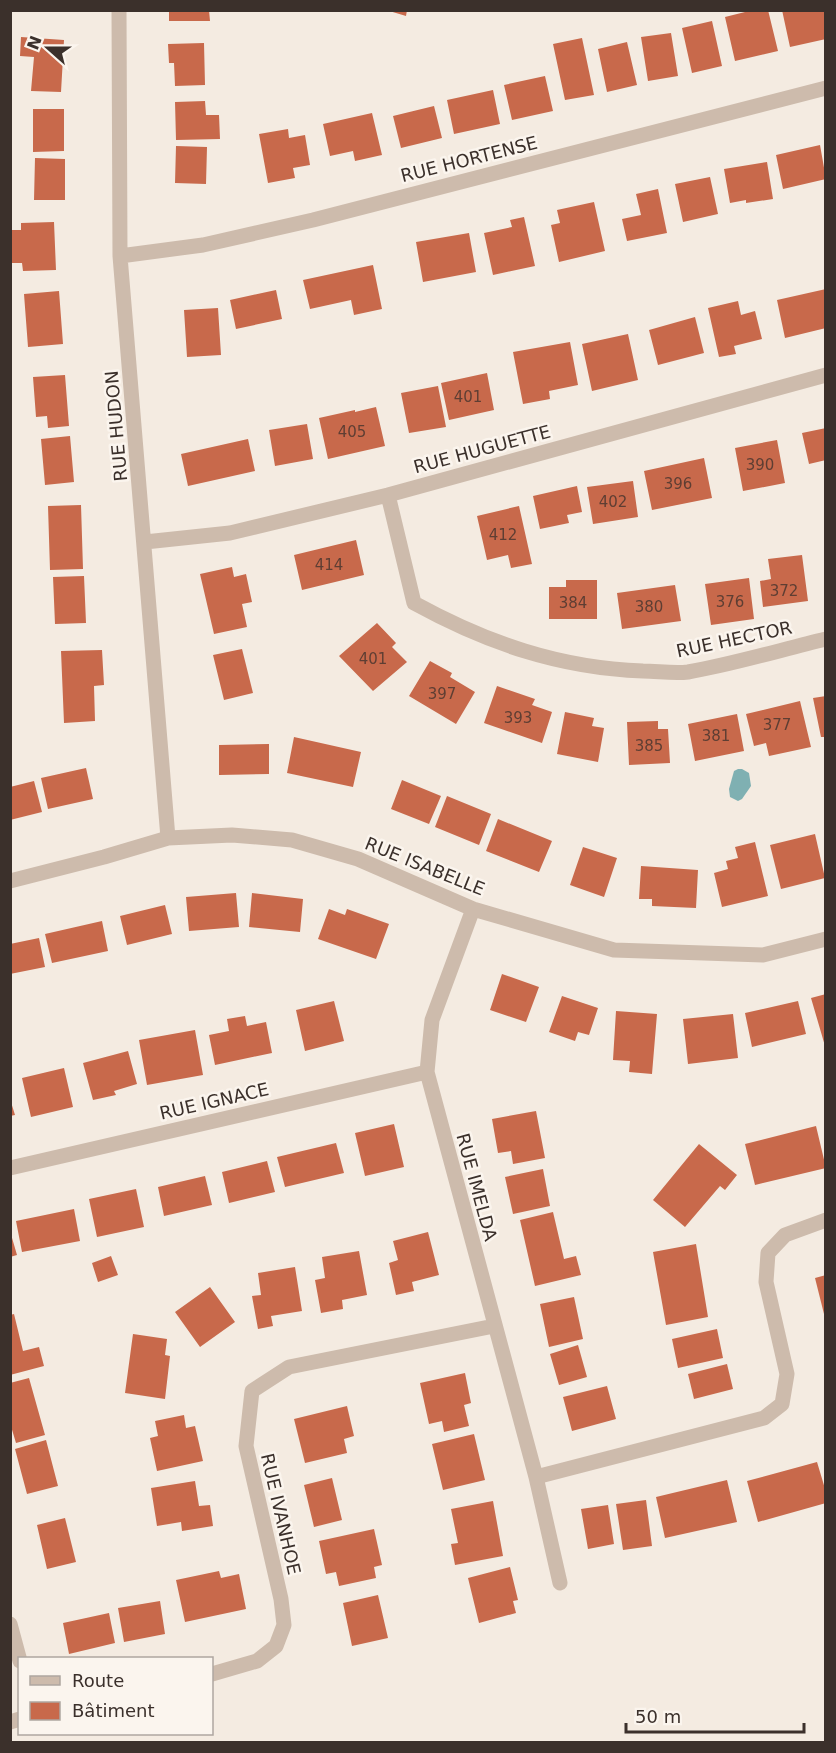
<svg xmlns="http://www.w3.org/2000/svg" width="836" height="1753" viewBox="0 0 836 1753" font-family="'DejaVu Sans',sans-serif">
	<rect width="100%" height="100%" fill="#f4ebe1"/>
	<!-- water -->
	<path fill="#7fb0b2" d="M738,769H742L749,773L751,786L742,799L738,801L730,797L729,789L734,771Z"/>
	<!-- building -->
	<path fill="#c8694b" d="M169,10H209L210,21H169Z
		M386,10H407L406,16Z
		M753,10H768L778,51L735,61L725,17Z
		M782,10H826V39L790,47Z
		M712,21L722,66L692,73L682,28Z
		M671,33L678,76L648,81L641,37Z
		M21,37L64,40L61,92L31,91L34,57L20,56Z
		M582,38L594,95L565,100L553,44Z
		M627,42L637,85L607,92L598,49Z
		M204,43L205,85L175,86L174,63H169L168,44Z
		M545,76L553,111L512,120L504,85Z
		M493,90L500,124L454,134L447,100Z
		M205,101L206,115H219L220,139L176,140L175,102Z
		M434,106L442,138L401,148L393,116Z
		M33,109H64V151L33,152Z
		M372,113L382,155L355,161L353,151L330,156L323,124Z
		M288,129L289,138L305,135L310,165L293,168L295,178L268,183L259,134Z
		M820,145L826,179L783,189L776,155Z
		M176,146L207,147L206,184L175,183Z
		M35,158L65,159V200H34Z
		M767,162L773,199L746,203V200L730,203L724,169Z
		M710,177L718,214L683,222L675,184Z
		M658,189L667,233L627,241L622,219L641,215L636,194Z
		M594,202L605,251L559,262L551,225L560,223L557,210Z
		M524,217L535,266L493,275L484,233L512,227L510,220Z
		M54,222L56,270L23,271L22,263H10V230H21V223Z
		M469,233L476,272L423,282L416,242Z
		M373,265L382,309L354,315L351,300L310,309L303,280Z
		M826,289V328L785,338L777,300Z
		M276,290L282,319L236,329L230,300Z
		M59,291L63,344L28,347L24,294Z
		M738,301L741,315L755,311L762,339L734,346L736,354L719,357L708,308Z
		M218,308L221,355L187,357L184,310Z
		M695,317L704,353L658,365L649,330Z
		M628,334L638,380L592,391L582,344Z
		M570,342L578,385L549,391L550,399L523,404L513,352Z
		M487,373L494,410L449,420L441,383Z
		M65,375L69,426L48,428L47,416L36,417L33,377Z
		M438,386L446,427L409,433L401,393Z
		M376,407L385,446L328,459L319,418L355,410V412Z
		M307,424L313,459L275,466L269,430Z
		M826,428V460L809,464L802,433Z
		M70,436L74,482L45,485L41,439Z
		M248,439L255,471L188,486L181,454Z
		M777,440L785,483L743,491L735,448Z
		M704,458L712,498L652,510L644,471Z
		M633,481L638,517L593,524L587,487Z
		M577,486L582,512L567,515L569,523L540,529L533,496Z
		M81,505L83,569L50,570L48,506Z
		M519,506L532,564L511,568L508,555L487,560L477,516Z
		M356,540L364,575L302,590L294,555Z
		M802,555L808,601L763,607L760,581L771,579L768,559Z
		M232,567L234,577L246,574L252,602L242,604L247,627L214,634L200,574Z
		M84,576L86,623L55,624L53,577Z
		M749,578L754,619L711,625L705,584Z
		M566,580H597V619H549V587H566Z
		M675,585L681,621L622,629L617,593Z
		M377,623L396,643L392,647L407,662L373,691L339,656Z
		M242,649L253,693L224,700L213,655Z
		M102,650L104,685L94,686L95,721L64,723L61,651Z
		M430,661L452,673L450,677L475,692L456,724L409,696Z
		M497,686L535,699L532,705L552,712L542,743L484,723Z
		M826,696V737H821L813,698Z
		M800,701L811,747L769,756L766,743L754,746L746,714Z
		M565,712L594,718L592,726L604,728L598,762L557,754Z
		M737,714L744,751L695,761L688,724Z
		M658,721V729H668L670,763L629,765L627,722Z
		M294,737L361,752L353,787L287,773Z
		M269,744V774L219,775V745Z
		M86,768L93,799L48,809L41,778Z
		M402,780L441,796L429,824L391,809Z
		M34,781L42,812L10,820V787Z
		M447,796L491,814L479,845L435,827Z
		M498,819L552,841L539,872L486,851Z
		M815,834L825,878L781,889L770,845Z
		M755,842L768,896L722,907L714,873L728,869L726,861L738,858L735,847Z
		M583,847L617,858L604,897L570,885Z
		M641,866L698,870L696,908L652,906V899H639Z
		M236,893L239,927L189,931L186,897Z
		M252,893L303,899L300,932L249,927Z
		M165,905L172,934L127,945L120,916Z
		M329,909L345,915L347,909L389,924L376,959L318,939Z
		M102,921L108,951L52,963L45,934Z
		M39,938L45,967L10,974V944Z
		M502,974L539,987L526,1022L490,1010Z
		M826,994V1046H825L811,998Z
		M562,996L598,1008L589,1035L578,1032L575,1041L549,1032Z
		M334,1001L344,1041L305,1051L296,1010Z
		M798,1001L806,1034L752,1047L745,1013Z
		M616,1011L657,1014L652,1074L629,1072L630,1061L613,1060Z
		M733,1014L738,1058L688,1064L683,1019Z
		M245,1016L247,1026L266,1022L272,1053L215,1065L209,1035L229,1031L227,1019Z
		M195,1030L203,1075L147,1085L139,1040Z
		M128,1051L137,1084L114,1091L116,1095L93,1100L83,1063Z
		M64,1068L73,1107L31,1117L22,1078Z
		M10,1099L15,1115L10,1116Z
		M536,1111L545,1158L513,1164L511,1151L498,1153L492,1119Z
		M394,1124L404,1167L365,1176L355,1133Z
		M816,1126L826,1168L755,1185L745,1144Z
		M336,1143L344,1173L285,1187L277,1157Z
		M699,1144L737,1175L725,1190L720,1186L685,1227L653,1200Z
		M267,1161L275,1192L229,1203L222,1172Z
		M543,1169L550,1206L513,1214L505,1177Z
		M205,1176L212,1205L164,1216L158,1187Z
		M136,1189L144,1227L97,1237L89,1199Z
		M74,1209L80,1241L22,1252L16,1221Z
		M553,1212L564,1259L576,1256L581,1275L535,1286L520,1220Z
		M10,1231L17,1255L10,1257Z
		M428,1232L439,1275L412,1282L414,1291L396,1295L389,1263L398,1260L393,1241Z
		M696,1244L708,1317L666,1325L653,1252Z
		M359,1251L367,1295L342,1300L343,1309L321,1313L315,1280L325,1278L322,1257Z
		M111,1256L118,1275L98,1282L92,1263Z
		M295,1267L302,1311L271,1316L273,1326L258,1329L252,1296L261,1295L258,1273Z
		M826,1275V1318H825L815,1278Z
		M210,1287L235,1322L200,1347L175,1312Z
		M574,1297L583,1339L549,1347L540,1304Z
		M14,1314L23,1351L39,1347L44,1366L10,1375V1315Z
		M717,1329L723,1358L678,1368L672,1339Z
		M133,1334L167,1339L165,1355L170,1356L165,1399L125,1393Z
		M578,1345L587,1377L559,1385L550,1354Z
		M727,1364L733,1389L694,1399L688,1374Z
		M465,1373L471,1403L464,1405L469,1426L444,1432L442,1421L429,1424L420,1383Z
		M29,1378L45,1435L16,1443L10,1423V1383Z
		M607,1386L616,1419L572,1431L563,1397Z
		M347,1406L354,1436L344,1439L347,1453L305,1463L294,1419Z
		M184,1415L186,1428L195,1426L203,1461L157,1471L150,1438L158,1436L155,1421Z
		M474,1434L485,1480L443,1490L432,1444Z
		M46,1440L58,1486L27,1494L15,1449Z
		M817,1462L826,1492V1503L758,1522L747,1481Z
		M332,1478L342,1520L314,1527L304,1485Z
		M727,1480L737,1522L665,1538L656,1497Z
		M195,1481L199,1506L210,1505L213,1526L182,1531L181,1522L157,1526L151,1488Z
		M646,1500L652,1546L623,1550L616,1504Z
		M493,1501L503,1556L455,1565L451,1544L458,1543L451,1509Z
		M608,1505L614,1544L588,1549L581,1509Z
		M65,1518L76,1562L47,1569L37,1525Z
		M374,1529L382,1565L374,1567L376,1578L339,1586L336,1572L326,1574L319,1541Z
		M510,1567L518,1600L513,1601L516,1613L479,1623L468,1578Z
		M219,1571L221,1578L239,1574L246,1609L185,1622L176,1580Z
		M378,1595L388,1638L352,1646L343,1603Z
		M160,1601L165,1634L124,1642L118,1608Z
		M109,1613L115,1643L69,1654L63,1623Z"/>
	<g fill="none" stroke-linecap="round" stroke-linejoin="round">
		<!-- minor -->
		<path stroke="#cdbbac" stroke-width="15" d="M119,10L120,256L168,838
			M120,256L203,245L313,220L826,88
			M388,495L414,603C487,643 559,668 643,671C657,671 674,674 688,672C734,664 780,650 826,639
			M145,542L230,533L388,495L826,375
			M10,881L104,857L168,838L232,835L292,840L358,859L473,909L614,950L763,955L826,939
			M473,909L432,1020L427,1072L536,1477L560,1583
			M10,1168L427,1072
			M536,1477L764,1418L782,1404L787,1374L766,1282L768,1253L785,1235L826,1220
			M10,1624L20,1661
			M212,1674L257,1661L276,1646L284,1625L281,1599L246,1446L252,1391L289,1367L494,1326
			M10,1722L20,1719"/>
	</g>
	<g text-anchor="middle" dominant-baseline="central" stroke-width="5" stroke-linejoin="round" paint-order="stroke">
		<!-- number labels -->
		<g font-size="15" fill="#5e3e33">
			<text x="468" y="397">401</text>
			<text x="352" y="432">405</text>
			<text x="760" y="465">390</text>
			<text x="678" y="484">396</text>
			<text x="613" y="502">402</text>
			<text x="503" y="535">412</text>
			<text x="329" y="565">414</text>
			<text x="784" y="591">372</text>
			<text x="730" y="602">376</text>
			<text x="573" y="603">384</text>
			<text x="649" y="607">380</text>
			<text x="373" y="659">401</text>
			<text x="442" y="694">397</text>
			<text x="518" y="718">393</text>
			<text x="777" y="725">377</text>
			<text x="716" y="736">381</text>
			<text x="649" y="746">385</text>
		</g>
		<!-- street labels -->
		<g font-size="18" fill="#3b302b" stroke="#fbf5ee">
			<text transform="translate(469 159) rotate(-14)">RUE HORTENSE</text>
			<text transform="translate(116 426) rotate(-95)">RUE HUDON</text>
			<text transform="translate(482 449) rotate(-15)">RUE HUGUETTE</text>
			<text transform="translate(734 639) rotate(-12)">RUE HECTOR</text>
			<text transform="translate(425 866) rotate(22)">RUE ISABELLE</text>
			<text transform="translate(214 1101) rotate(-13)">RUE IGNACE</text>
			<text transform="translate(477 1187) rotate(75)">RUE IMELDA</text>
			<text transform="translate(281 1514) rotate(77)">RUE IVANHOE</text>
		</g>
	</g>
	<!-- border -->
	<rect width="836" height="1753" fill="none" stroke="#3b302b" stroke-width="24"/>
	<!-- legend -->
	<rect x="18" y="1657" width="195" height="78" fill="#fbf5ee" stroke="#aea6a0" stroke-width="1.5"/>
	<rect x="30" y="1676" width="30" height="9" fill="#cdbbac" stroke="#aea6a0" stroke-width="1.5"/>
	<text x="72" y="1687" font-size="18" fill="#3b302b">Route</text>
	<rect x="30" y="1702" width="30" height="18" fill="#c8694b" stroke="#aea6a0" stroke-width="1.5"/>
	<text x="72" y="1717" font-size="18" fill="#3b302b">Bâtiment</text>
	<!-- north arrow -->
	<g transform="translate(48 48) rotate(291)" stroke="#fbf5ee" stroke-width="4.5" paint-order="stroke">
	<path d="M0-4.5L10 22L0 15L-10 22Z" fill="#3b302b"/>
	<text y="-9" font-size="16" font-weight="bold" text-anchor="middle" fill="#3b302b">N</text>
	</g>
	<!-- scale -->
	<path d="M626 1723v9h178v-9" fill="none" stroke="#3b302b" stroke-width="3"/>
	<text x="635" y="1723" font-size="18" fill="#3b302b" stroke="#fbf5ee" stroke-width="4.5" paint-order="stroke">50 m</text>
</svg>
